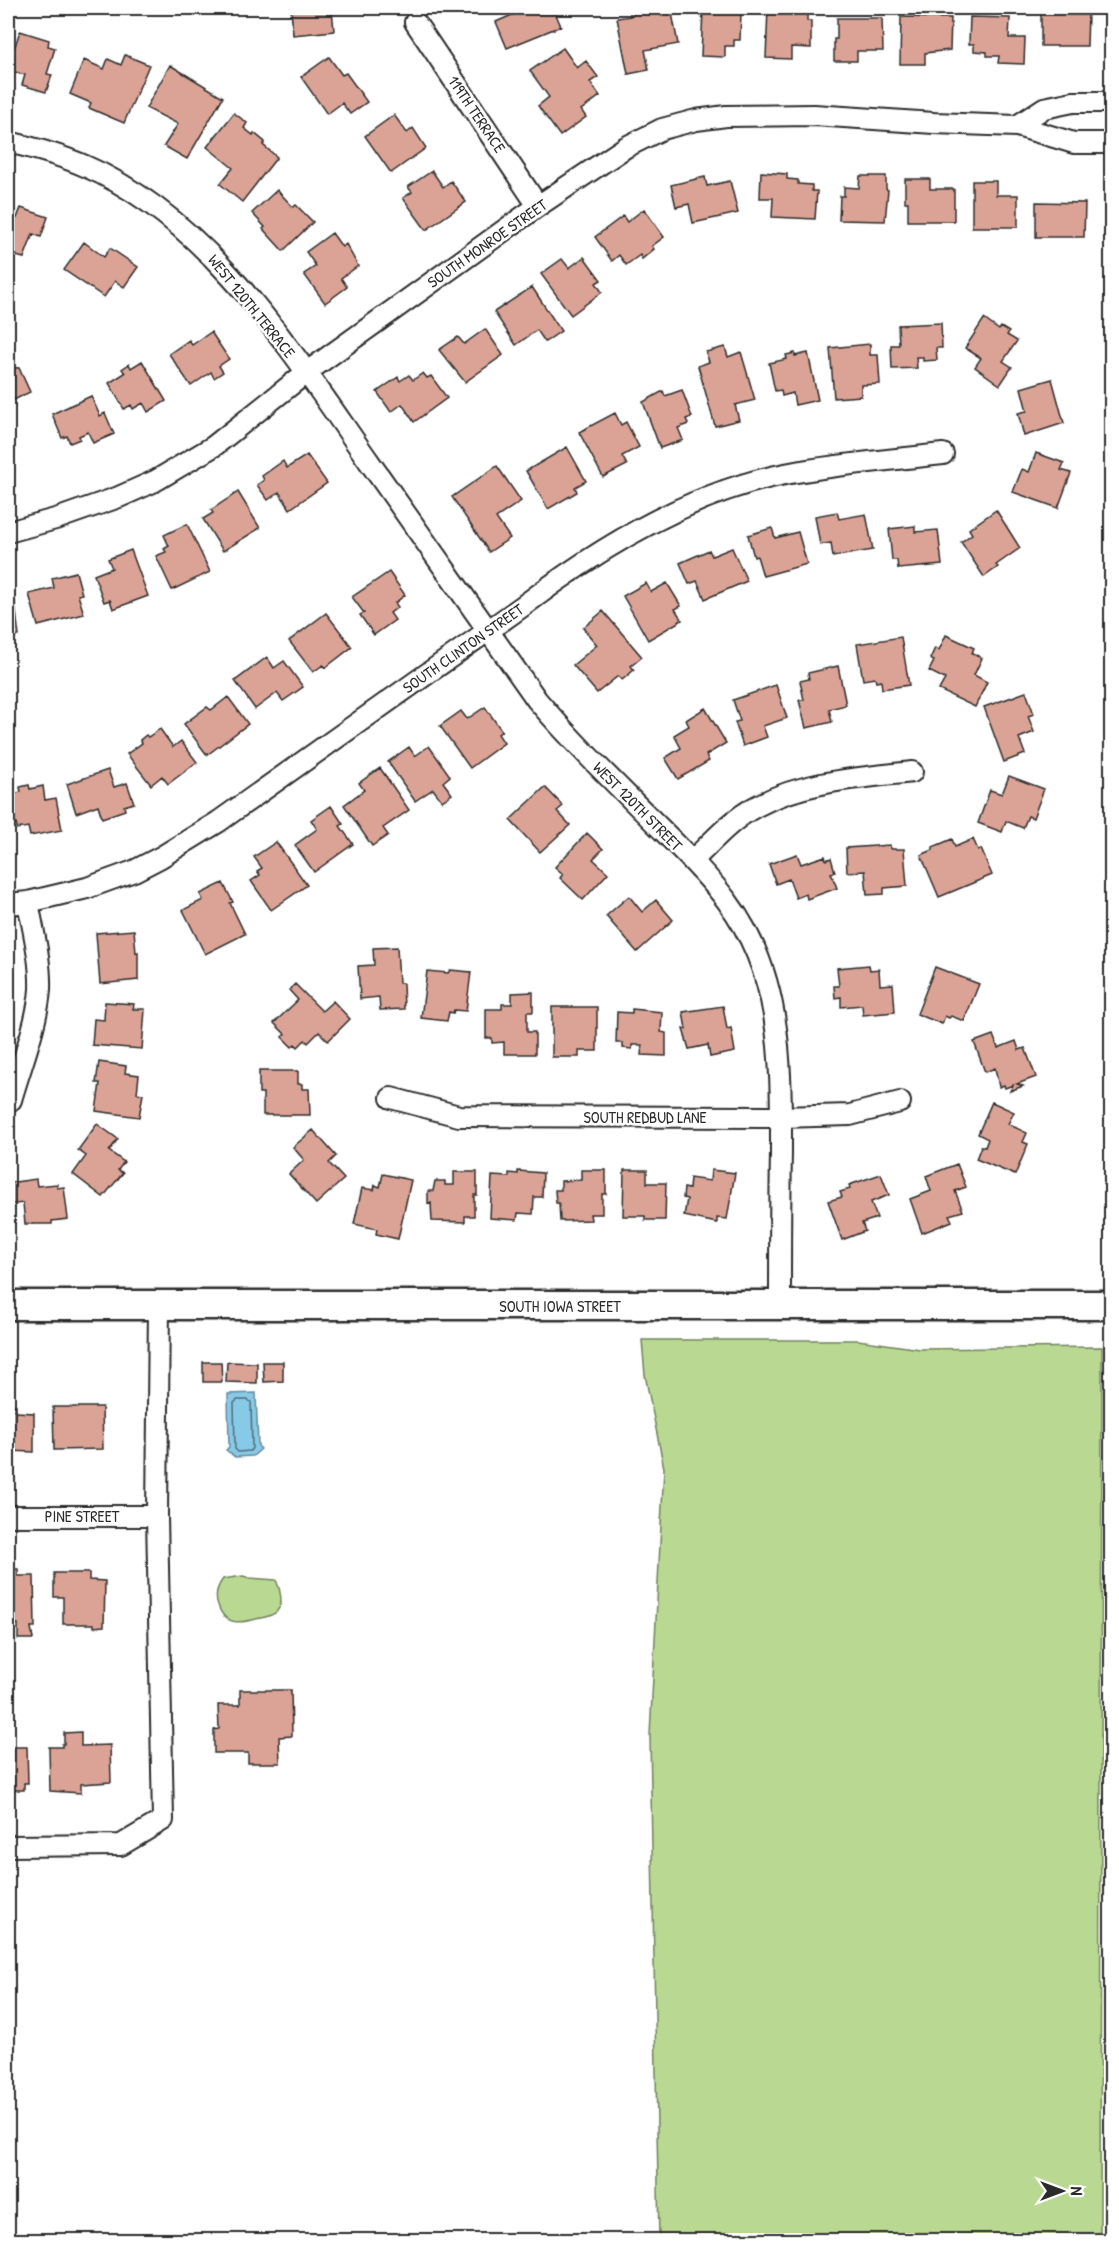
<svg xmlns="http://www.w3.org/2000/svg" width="1119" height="2248" viewBox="0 0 1119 2248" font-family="'Patrick Hand',sans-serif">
	<rect width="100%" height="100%" fill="#fff"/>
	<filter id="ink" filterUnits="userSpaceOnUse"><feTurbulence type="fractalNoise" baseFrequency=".0167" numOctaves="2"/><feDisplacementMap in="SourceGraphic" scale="12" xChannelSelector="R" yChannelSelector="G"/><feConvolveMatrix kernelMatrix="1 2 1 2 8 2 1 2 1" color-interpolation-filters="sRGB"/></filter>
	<g filter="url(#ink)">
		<!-- green -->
		<path fill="#b9d992" stroke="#72825e" stroke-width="1.5" d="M642,1340H858L920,1349L1102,1347L1100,2240H659L650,1735L664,1468L645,1375Z
			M243,1576L249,1578L276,1580C280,1588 284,1604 277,1611C273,1616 266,1617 260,1618C242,1623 225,1627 218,1605C214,1595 217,1587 223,1579Z"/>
		<!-- water -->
		<path fill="#87cae8" stroke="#628a9c" stroke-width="1.5" d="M256,1393L258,1446L261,1449L253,1456L235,1457L226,1450L229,1447L228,1394Z"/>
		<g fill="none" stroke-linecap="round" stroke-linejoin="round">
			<!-- shore -->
			<path stroke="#506b77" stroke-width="1.5" d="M237,1400H248L251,1402L252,1448L250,1451L238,1452L235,1449L234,1403Z"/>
		</g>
		<!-- building -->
		<path fill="#dba396" stroke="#2b2b2b" stroke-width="1.5" d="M291,8L332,9L334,31L293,35Z
			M517,8H553L561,26L507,48L496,22L519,12Z
			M645,8L647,12L671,8L678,44L645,50L649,70L628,74L617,18L630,16V11Z
			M714,8H723V12L741,13L740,40H734V46H725V57L701,56L703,9Z
			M768,8H807V21H811V48L791,47V59L766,58Z
			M1041,8L1088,12L1087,46H1041Z
			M901,17L951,18L950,50L925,53V64H900Z
			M970,17L1010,18L1009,38H1025L1024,64L998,63L999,56H987V52L974,51V44H969Z
			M837,18H882L883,51H857V61H834V39H837Z
			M20,31L49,40L48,46L55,48L47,74L52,75L46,92L22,85L25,75L8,70L11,58L8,57L11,45L15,46Z
			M563,48L577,68L586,61L598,77L590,82L600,96L581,110L586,117L560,136L538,106L549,97L530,71Z
			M125,55L149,65L124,123L89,108L91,103L70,94L84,60L104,69L108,59L121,65Z
			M329,57L342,75L346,73L367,102L350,114L342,103L327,114L301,77Z
			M170,65L223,97L187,159L164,146L178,124L146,108Z
			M234,113L247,123L244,128L253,135L254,133L265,142L263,145L277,157L242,202L220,184L233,168L207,147Z
			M394,115L407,133L413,128L426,148L391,173L365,136Z
			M432,171L443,187L451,181L466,202L426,230L403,198L412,192L408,187Z
			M761,172L787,174V179L798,180V184L812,185V191H817L815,219L772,217L773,198H760Z
			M860,176H886V189L888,190L885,221L839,220L840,196H844V187L859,188Z
			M705,177L707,186L730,181L738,213L693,223L689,204L676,207L671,185Z
			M905,179H930V189H954V221H908V202H905Z
			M972,181H996V195H1018V227H972Z
			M277,190L293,207L296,205L313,222L283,251L263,229L265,227L252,213Z
			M1036,202L1085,203L1084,237H1036Z
			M21,208L48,217L41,237L33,234L24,258L8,254V215L17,218Z
			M644,209L664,237L652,246L654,249L642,259L640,255L626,265L619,255L612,261L595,237L623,216L627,222Z
			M332,233L342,247L346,244L358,266L341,278L347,287L325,303L304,274L316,266L306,252Z
			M84,242L104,257L110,248L138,267L124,287L115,281L104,297L64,270Z
			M584,257L601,280L596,283L602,292L571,315L541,274L562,259L569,268Z
			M532,287L561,331L545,342L537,330L516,345L494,312Z
			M984,319L999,330L1001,327L1009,332L1007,335L1017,341L1003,361L1012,367L1000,385L975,367L981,358L965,348Z
			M941,323L942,348H936L937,360L923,361V357H916L917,368L892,369L891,345H899L898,325Z
			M485,329L503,355L465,382L439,350L458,337L464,344Z
			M211,332L229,359L219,366L223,372L214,378L211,372L191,386L169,354L189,340L192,345Z
			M870,344V355H878L880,384L861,385V396L834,398L830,348Z
			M725,347L728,357L741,352L755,400L735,405L739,420L715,426L698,366L709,362L706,352Z
			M795,353V356L808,353L818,400L795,405L793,393L782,396L781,390L775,391L769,363L787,359L786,355Z
			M142,361L166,401L148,412L143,403L133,409L131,405L124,409L109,383L125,373L122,369L129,364L131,368Z
			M8,367L19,368L30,392L14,400L8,386Z
			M423,373L427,378L431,376L447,398L414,422L402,404L391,412L377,392L398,377L400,381L409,375L413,380Z
			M1052,379L1064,423L1024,436L1018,413L1027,411L1021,388Z
			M682,390L692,417L686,419L688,424L678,428L683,440L660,448L643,402L663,391L665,396Z
			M91,396L100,416L105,413L114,434L93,443L88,432L79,436L80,439L70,443L67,436L62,438L52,414Z
			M615,413L621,425L626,422L639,447L622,456L627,465L603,477L579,432Z
			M567,447L586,481L575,487L577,492L548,509L526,471Z
			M1036,453L1064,463L1061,470L1071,473L1058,508L1013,492L1022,469L1029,472Z
			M307,455L327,483L290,509L279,492L268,500L257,485L264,480L262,476L283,461L287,468Z
			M497,466L521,501L496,518L510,538L489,552L452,497Z
			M238,492L260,528L223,551L203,519L213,513L211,510Z
			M996,510L1020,548L996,565L998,567L984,577L961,542L972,534L969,529Z
			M837,512L839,519L866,514L873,550L833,557L831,543L820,545L815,516Z
			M187,524L210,572L172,590L156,556L166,552L164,549L169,546L164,535Z
			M915,526V532L938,530L942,565L898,569L897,560H892L889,529Z
			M772,528L775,538L798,532L807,564L763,576L757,556L754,557L748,535Z
			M732,548L747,581L705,599L697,581L689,584L680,563L709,550L712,556Z
			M131,550L148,596L113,609L110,600L104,602L94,575L112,568L108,559Z
			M76,572L82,594L78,595L84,614L38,626L29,594L54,588L52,578Z
			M389,572L405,595L395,603L398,607L390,613L395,620L374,635L360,615L364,613L352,597Z
			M646,583L651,592L667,583L681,606L675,609L682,620L648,640L623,596Z
			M8,587H13L19,636L8,638Z
			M603,611L642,657L631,666L634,670L622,680L618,676L597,693L573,665L597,645L583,628Z
			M326,613L352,647L325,668L323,665L313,672L289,641Z
			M946,635L974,648L972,653L982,658L974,675L987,682L975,707L939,690L945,679L929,671L934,661L930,659L935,648L939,650Z
			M901,637L909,685L882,689L881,681L876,682L875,678L863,680L857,644Z
			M267,657L274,668L284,661L303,687L283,701L277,693L255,709L235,681Z
			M838,666L846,705L829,709L832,722L806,728L799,700H804L800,681L809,679L808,673Z
			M776,685L787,718L763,726L767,737L743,746L735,722L740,721L733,700Z
			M1026,692L1034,714L1028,716L1034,732L1019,738L1025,754L1004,762L984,707Z
			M228,697L248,724L207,755L184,724L207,707L211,710Z
			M485,707L502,731L498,734L504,743L470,768L440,726L461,711L467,719Z
			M705,708L726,743L706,755L709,761L678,779L665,758L681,748L674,735L689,726L686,720Z
			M160,729L173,747L181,741L197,762L168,784L162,776L151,785L127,754L142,743L140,740L146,735L148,737Z
			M429,746L450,776L443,782L452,794L442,801L433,789L415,801L388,762L409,747L415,756Z
			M380,768L409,810L383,828L388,835L372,846L344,805L364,790L359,783Z
			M108,770L114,787L127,783L134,803L124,806L125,810L102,818L98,805L76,813L67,784Z
			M1009,776L1044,789L1033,818L1028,816L1023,828L1006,821L1002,832L978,823L990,790L1002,794Z
			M29,785L30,789L43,786L45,800L56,798L62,830L30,836L28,827L17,829L16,823L10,824L8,795L21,792L20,787Z
			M545,787L563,806L557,811L570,825L540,852L510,820Z
			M331,806L343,824L340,826L353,844L314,872L295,845L317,829L311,820Z
			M587,833L603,849L593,859L608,873L583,900L560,878L563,874L555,867Z
			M952,839L955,847L973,839L978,850L981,849L992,875L939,897L921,855L933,850V847Z
			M276,842L307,885L271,910L251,881L260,875L257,871L262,868L254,857Z
			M890,845L891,849H904L907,886L884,888V894L867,895L865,871L847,872L846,848Z
			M797,854L801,864L825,856L826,860L831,858L835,872L831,873L837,888L807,899L806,894L796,898L789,879L776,884L769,864Z
			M223,883L233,902L230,903L245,934L205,954L183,910L203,900L200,894Z
			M629,896L642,912L656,900L673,920L637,952L606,916Z
			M134,930L136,953L138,952V980L100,984L96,933Z
			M397,947L399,983H403L404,1009L380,1010L379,997L360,999L358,966L374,965L373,948Z
			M869,965L870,970L879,969L880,985L893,984L895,1012L863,1015L862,1005L841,1007V997L835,998L834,986H839L837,968Z
			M935,967L979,984L964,1021L951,1016L949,1018L945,1016L942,1024L917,1014Z
			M450,970L471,972L466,1011L454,1010L453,1013L449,1012L447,1021L421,1018L427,971L448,973Z
			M295,984L322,1011L333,1001L350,1019L328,1041L319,1032L308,1043L305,1040L298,1047L295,1044L292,1047L282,1037L285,1034L274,1023L298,1000L289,990Z
			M533,992V1012H527V1032H535V1054H504V1042L492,1043V1038H486V1009H502V1004H512V993Z
			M105,1002L134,1004L133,1009H145L142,1049L92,1045L94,1019L104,1020Z
			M723,1006L727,1029L731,1028L735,1052L710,1057L708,1045L689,1049L683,1029H686L683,1012Z
			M552,1007H597V1051H579V1057H552Z
			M632,1009L662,1012L661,1032L666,1033V1056L641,1055L642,1045H632V1049L623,1048V1043H616L617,1012L632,1013Z
			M993,1035L998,1048L1016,1041L1019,1050L1025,1048L1036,1077L1017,1084L1023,1086L1010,1091L1013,1085L1005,1088L1004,1085L999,1087L995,1068L985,1072L974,1042Z
			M99,1062L126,1066L125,1073L139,1075L137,1093L143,1094L139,1117L96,1111L100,1083H96Z
			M259,1071H298V1084H302V1089H309L310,1115H263V1093H259Z
			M992,1102L1014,1112L1008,1124L1027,1133L1023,1142L1028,1144L1015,1175L976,1159L981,1146L985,1147L988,1139L978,1134Z
			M97,1124L118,1139L109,1151L124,1162L118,1170L123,1173L103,1197L73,1174L86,1156L78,1150Z
			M313,1130L336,1156L329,1163L344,1179L316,1204L289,1174L304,1160L293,1147Z
			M957,1164L966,1187L955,1191L963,1211L949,1215L952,1221L922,1233L910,1199L931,1191L926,1176Z
			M581,1170H606V1194H602V1214H590L591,1220L560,1221L559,1203H556L555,1190H561V1181L581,1180Z
			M624,1170H647V1183H666L665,1220H645V1216H623Z
			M711,1170L735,1173L727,1219L717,1218V1223L684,1216L687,1199L683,1198L684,1188L689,1189L690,1178L710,1181Z
			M518,1171L543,1173L542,1197H534L533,1214L518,1213L517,1220L490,1218L492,1176L509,1177V1173L518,1174Z
			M454,1172H477V1195H474V1216H465V1222L432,1221L431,1203L428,1204V1191H433L435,1181H445V1185H454Z
			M383,1174L411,1180L398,1239L376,1234L377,1229L354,1224L362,1188L374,1190L375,1185L380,1187Z
			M881,1174L889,1195L871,1202L877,1218L862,1223L865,1231L842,1240L828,1201L842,1197L840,1192L850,1189L849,1185Z
			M36,1179L37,1186L57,1184V1188L64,1187L68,1219L52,1221V1224H25L23,1203L8,1205V1183Z
			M203,1362H221L222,1382H203Z
			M227,1362L257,1363V1383L226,1382Z
			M263,1362H283V1381L264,1382Z
			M8,1405H16V1412L34,1413V1452L8,1451L9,1459H8Z
			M53,1407H102L103,1449L54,1450Z
			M8,1569H18V1576H34L35,1627H31L33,1639H18V1624H8Z
			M54,1573H89V1580L105,1581L104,1626L94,1627V1624H63V1597H54Z
			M240,1690H291L292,1736L279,1737L280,1763H248V1753H214V1730L219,1729L218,1705H240Z
			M81,1732V1746L110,1745L111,1782L81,1784V1793L50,1791L49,1747H62V1744H64V1733Z
			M8,1747H27L28,1783H24V1790H8Z
			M8,1924H9V1964H8Z"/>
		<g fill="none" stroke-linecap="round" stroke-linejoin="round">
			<defs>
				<path id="street" d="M415,22L538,206
					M1017,126L1044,108L1073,102H1112
					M8,142C34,148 60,155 85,166C211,220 294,355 370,463C426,542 481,621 537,700C577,747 622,790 666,834C687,855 709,877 727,901C783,975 781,1064 781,1153C780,1204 780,1255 780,1307
					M8,532L59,518L119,497L155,481L214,446L307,372L538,206L626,147L662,129L696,120L726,116L814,115L934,123L1017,126L1074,143H1112
					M692,861C711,843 731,820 755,807C802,781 859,778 912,772
					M8,904L28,902L87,888L134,871L161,857L218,822L527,603C601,547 692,492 785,474C837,464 890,460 943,454
					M391,1098L459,1116L781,1117L850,1115L900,1102
					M11,1100C20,1068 38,1022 40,989C41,960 33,930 28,902
					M8,1516H157
					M8,1846L121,1845L163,1820L157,1516L159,1305"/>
				<path id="secondary" d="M8,1305H1112"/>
			</defs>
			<!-- street casing -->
			<use href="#street" stroke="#2b2b2b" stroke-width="24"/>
			<!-- secondary casing -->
			<use href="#secondary" stroke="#2b2b2b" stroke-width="33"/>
			<!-- street -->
			<use href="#street" stroke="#fff" stroke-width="20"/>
			<!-- secondary -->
			<use href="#secondary" stroke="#fff" stroke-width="28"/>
		</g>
	</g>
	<g text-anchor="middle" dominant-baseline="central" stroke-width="5" stroke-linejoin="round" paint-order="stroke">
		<!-- street labels -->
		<g font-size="16" fill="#2b2b2b" stroke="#fff">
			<text transform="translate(477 114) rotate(56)">119TH TERRACE</text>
			<text transform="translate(487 243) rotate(-35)">SOUTH MONROE STREET</text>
			<text transform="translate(252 306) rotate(51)">WEST 120TH TERRACE</text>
			<text transform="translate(463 648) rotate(-35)">SOUTH CLINTON STREET</text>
			<text transform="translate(638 806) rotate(45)">WEST 120TH STREET</text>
			<text x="645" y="1117">SOUTH REDBUD LANE</text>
			<text x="560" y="1306">SOUTH IOWA STREET</text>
			<text x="82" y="1516">PINE STREET</text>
		</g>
	</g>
	<!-- margin -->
	<rect width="1119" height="2248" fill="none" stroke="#fff" stroke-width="30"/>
	<rect x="15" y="15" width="1089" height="2218" fill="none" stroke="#2b2b2b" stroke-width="2" filter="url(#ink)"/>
	<!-- north arrow -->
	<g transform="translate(1062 2191) rotate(90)" stroke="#ffffff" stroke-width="4.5" paint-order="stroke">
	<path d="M0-4.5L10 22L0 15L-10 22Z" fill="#2b2b2b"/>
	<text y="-9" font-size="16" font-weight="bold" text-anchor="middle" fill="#2b2b2b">N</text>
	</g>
</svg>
